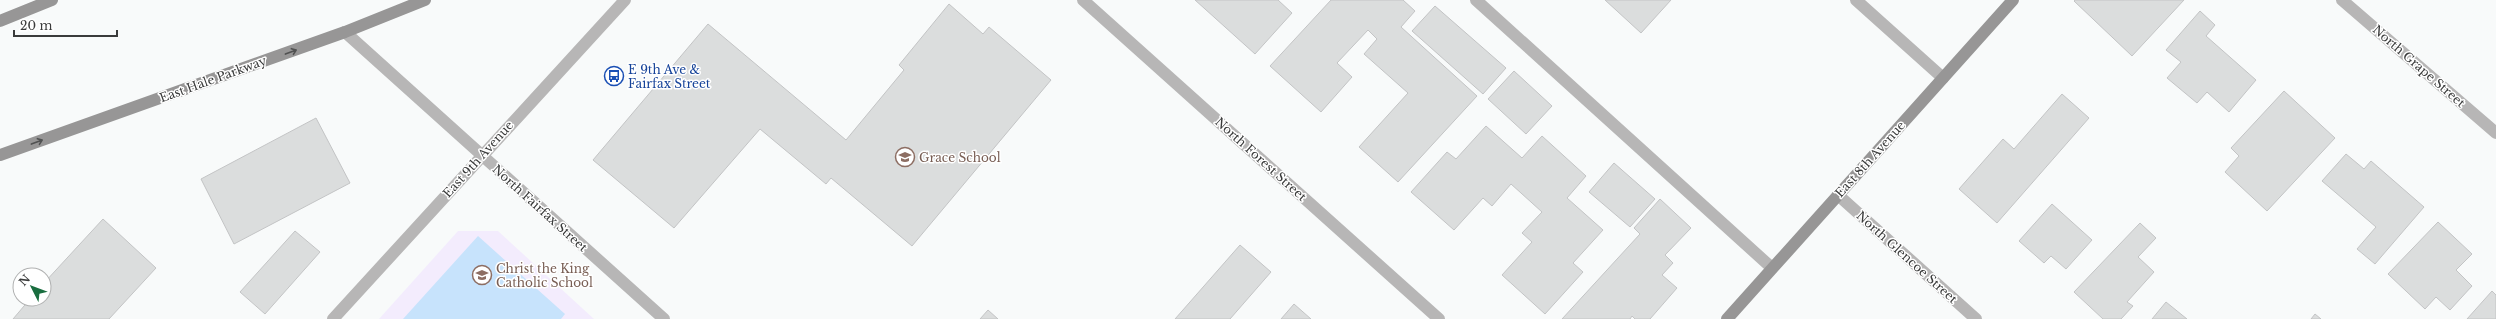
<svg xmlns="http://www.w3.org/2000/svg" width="2496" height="319" viewBox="0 0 2496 319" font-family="'Libre Baskerville',serif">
	<rect width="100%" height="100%" fill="#f8fafa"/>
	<!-- education -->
	<path fill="#f3ecfd" d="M458,231H498L594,319H379Z"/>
	<!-- green -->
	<path fill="#c7e3fc" d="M478,236L565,314L561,319H403Z"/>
	<!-- building -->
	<path fill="#dbdddd" stroke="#c3c4c5" d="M1195,0H1278L1292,13L1255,54Z
		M1331,0H1403L1415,11L1401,27L1477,96L1398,182L1359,147L1408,93L1364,54L1377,39L1368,30L1337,63L1352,77L1321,112L1270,66Z
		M1605,0H1671L1641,33Z
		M2075,0H2184L2132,56L2074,1Z
		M949,4L983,34L989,27L1051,80L912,246L831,178L826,184L760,129L674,228L593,160L708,24L846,140L904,70L899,65Z
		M1435,6L1506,68L1483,94L1412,31Z
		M2200,11L2215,25L2206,36L2256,80L2229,112L2207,92L2197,103L2167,78L2181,62L2166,50Z
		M1514,71L1552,106L1526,134L1488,99Z
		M2284,91L2335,138L2267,211L2225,172L2239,156L2231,148Z
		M2062,94L2089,118L1997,223L1959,189L2003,139L2014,149Z
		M316,118L350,183L234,244L201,179Z
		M1486,126L1522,158L1542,136L1586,176L1567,198L1603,230L1573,263L1583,272L1545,314L1502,275L1532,242L1522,233L1542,212L1511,184L1492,206L1483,198L1454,230L1411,192L1447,152L1456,159Z
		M2346,154L2364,169L2371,161L2424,207L2375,264L2357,249L2376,227L2322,181Z
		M1614,163L1655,199L1630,227L1589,192Z
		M1660,199L1691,228L1665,255L1673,263L1662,275L1677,288L1650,319H1635L1632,316L1630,319H1562L1640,234L1634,228Z
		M2052,204L2092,240L2066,269L2051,256L2044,263L2019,241Z
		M103,219L156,268L109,319H13L30,299H44V283Z
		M2438,222L2472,254L2456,270L2472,286L2450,310L2436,297L2425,309L2388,274Z
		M2140,223L2156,238L2138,257L2154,272L2127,302L2133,306L2121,319H2103L2074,292Z
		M295,231L320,252L265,314L240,292Z
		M1240,245L1271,272L1230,319H1175Z
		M2492,291L2496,295V319H2467Z
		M2166,302L2187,319H2152Z
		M1294,304L1311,319H1281Z
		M988,310L998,319H980Z
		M2315,314L2321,319H2311Z"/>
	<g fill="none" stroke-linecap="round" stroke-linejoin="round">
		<!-- lane -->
		<path stroke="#b7b6b6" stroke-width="12" d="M1476,0L1772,268"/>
		<!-- street -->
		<path stroke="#b7b6b6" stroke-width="12" d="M1083,0L1439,319
			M1856,0L1943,78
			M2342,0L2496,133
			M345,32L664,319
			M1838,195L1976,319
			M333,319L625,0"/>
		<!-- secondary -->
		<path stroke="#979696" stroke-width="12" d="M0,21L52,0
			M0,155L345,32L425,0
			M1727,319L2013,0"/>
	</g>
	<!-- one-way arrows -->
	<defs><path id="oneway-shaft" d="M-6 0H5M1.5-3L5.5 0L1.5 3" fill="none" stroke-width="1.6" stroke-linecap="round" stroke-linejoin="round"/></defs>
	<g stroke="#515252">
		<use href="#oneway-shaft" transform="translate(291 52) rotate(-20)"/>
		<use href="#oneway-shaft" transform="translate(37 142) rotate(-20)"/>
	</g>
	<!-- icons -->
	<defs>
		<symbol id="bus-ring" viewBox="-11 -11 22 22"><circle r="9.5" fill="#fff" stroke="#1a4fb4" stroke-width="1.5"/><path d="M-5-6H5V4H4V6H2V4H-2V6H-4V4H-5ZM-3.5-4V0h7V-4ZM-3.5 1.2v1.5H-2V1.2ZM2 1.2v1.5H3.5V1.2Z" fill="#1a4fb4"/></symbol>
		<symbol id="school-ring" viewBox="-11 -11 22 22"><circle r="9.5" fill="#fff" stroke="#8d6e63" stroke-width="1.5"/><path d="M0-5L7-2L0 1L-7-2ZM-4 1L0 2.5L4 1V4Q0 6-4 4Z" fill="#8d6e63"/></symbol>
	</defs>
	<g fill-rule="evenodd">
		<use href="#bus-ring" x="603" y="65" width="22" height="22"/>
		<use href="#school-ring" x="894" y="146" width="22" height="22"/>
		<use href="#school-ring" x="471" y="264" width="22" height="22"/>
	</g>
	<g text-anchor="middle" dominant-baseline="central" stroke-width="3" stroke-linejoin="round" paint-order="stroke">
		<!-- street labels -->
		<g font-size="12" fill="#3a3b3b" stroke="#fff">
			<text transform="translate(2419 66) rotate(41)">North Grape Street</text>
			<text transform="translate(213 79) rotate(-20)">East Hale Parkway</text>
			<text transform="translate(478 159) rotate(-48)">East 9th Avenue</text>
			<text transform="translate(1261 159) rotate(42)">North Forest Street</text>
			<text transform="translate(1870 159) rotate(-48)">East 8th Avenue</text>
			<text transform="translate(540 208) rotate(42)">North Fairfax Street</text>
			<text transform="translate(1907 257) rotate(42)">North Glencoe Street</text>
		</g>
		<!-- transit labels -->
		<g font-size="12" fill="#164399" stroke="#fff" text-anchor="start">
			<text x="628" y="69">E 9th Ave &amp;<tspan x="628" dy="14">Fairfax Street</tspan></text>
		</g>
		<!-- education labels -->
		<g font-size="12" fill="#785e54" stroke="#fff" text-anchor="start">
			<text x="919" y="157">Grace School</text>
			<text x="496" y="268">Christ the King<tspan x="496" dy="14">Catholic School</tspan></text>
		</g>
	</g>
	<!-- north arrow -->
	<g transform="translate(32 287) rotate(312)"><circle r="19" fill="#ffffff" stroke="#b0b1b1"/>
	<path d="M0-3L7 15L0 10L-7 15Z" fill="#196d3f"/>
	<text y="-6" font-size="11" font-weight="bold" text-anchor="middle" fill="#3a3b3b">N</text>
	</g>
	<!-- scale -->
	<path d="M14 30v6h103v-6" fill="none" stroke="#3a3b3b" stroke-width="2"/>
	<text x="20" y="30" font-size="12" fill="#3a3b3b" stroke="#ffffff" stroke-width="3" paint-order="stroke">20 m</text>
</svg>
